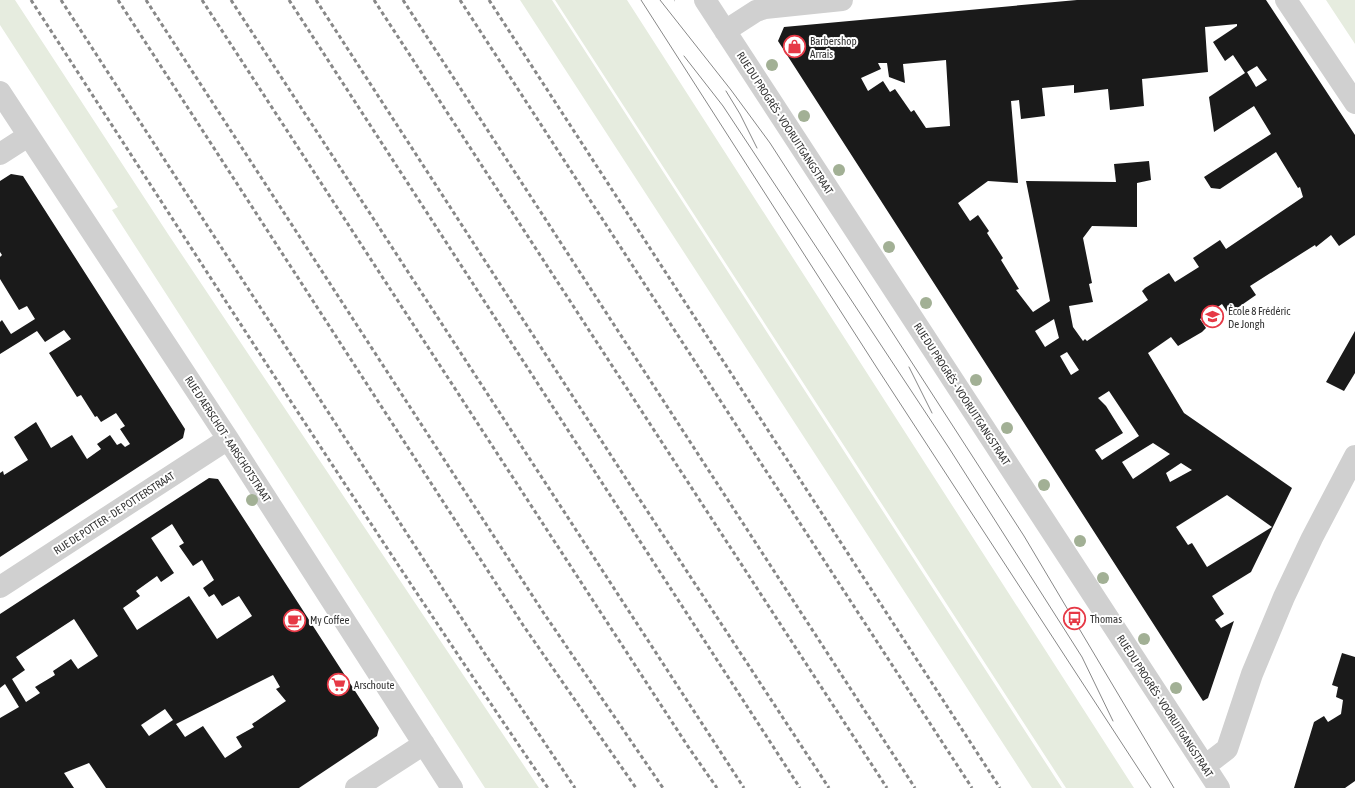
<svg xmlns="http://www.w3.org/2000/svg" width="1355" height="788" viewBox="0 0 1355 788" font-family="'Asap Condensed',sans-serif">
	<rect width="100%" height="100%" fill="#fff"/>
	<!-- green -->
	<path fill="#e6ecdf" d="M0,0H15L168,234L539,788H485L112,210L118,207L0,25Z
		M520,0H552L1062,788H1032Z
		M555,0H627L1134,788H1066Z
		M1326,0H1355V44Z"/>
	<!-- building -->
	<path fill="#1a1a1a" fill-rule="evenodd" d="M1077,0H1266L1355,135V235L1339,246L1331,235L1316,247L1315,245L1250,286L1256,295L1233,311L1228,313L1222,304L1200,319L1206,328L1202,332L1178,346L1171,337L1148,353L1184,413L1292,488L1251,572L1212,596L1224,614L1215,620L1221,628L1234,621L1208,698L1203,701L778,41L784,27ZM1237,24V26L1213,42L1225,61L1233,55L1245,73L1209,97L1214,132L1254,106L1271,134L1204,177L1211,188L1220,189L1276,152L1298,188L1300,187L1303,197L1226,249L1220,240L1193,258L1199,267L1175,282L1169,273L1145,288L1142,291L1148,300L1087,341L1085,339L1083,341L1073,327L1069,306L1093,302L1089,284L1092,283L1083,238L1092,226L1137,227V183L1151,180L1149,161L1114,164L1116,182L1026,181L1050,301L1033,312L1016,290L1019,289L1001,260L1003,258L987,233L989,231L978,215L970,221L958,203L988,181L1018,183L1011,101L1019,100L1021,119L1045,116L1042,88L1074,85V93L1108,89L1110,110L1144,106L1142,79L1208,72L1205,27ZM946,60L950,126L926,128L914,110L911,112L895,89L890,92L883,81L868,91L861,78L881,69L878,63H887L889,77L905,83L903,64ZM1257,66L1267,80L1256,87L1247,72ZM1054,319L1059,338L1045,347L1035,331ZM1067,352L1079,370L1071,375L1060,356ZM1109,391L1139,436L1102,460L1095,450L1123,433L1106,406L1098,398ZM1153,443L1170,454L1133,479L1122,462ZM1181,463L1192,470L1170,482L1166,473ZM1227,495L1272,527L1207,567L1192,543L1188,545L1176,527Z
		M11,174L23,176L185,429L183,438L0,557V473L3,471L4,475L28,460L14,437L36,422L51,448L72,435L87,459L101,449L97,444L110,435L117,445L121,443L125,447L130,444L120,429L125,426L116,413L101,422L97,416L95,417L81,395L77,397L49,353L71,339L64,330L45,342L37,331L0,354V322L2,320L11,334L35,319L27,306L19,310L0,279V257L2,255L0,252V181Z
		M1355,331V373L1344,391L1326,382Z
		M209,478L218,479L379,728L377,736L299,788H106L89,763L64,773L74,788H0V718L19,707L5,684L0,688V614ZM172,524L184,543L179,546L193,566L202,560L214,580L203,588L209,597L214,594L222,606L239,596L252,616L217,639L189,596L137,630L123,608L140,596L136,591L157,576L161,582L174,573L151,538ZM74,619L98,656L78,669L71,659L53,671L55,675L35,687L40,693L26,702L12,679L25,670L16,657ZM273,675L280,687L276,689L286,701L252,724L254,727L236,737L242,747L225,758L203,726L185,737L176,724ZM165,709L173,720L149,736L141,725Z
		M1342,653L1355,657V781L1345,788H1294L1314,722L1324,716L1328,722L1341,714L1343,700L1336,697L1338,687L1332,685Z"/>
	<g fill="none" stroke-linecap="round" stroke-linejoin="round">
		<!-- path -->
		<path stroke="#cdcdcd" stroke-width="2.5" stroke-dasharray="2 2" stroke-linecap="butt" d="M674,0H675"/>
		<!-- street -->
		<path stroke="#d0d0d0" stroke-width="22" d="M705,0L1219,788
			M1286,0L1355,103
			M725,31L756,11L765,8L842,0
			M0,92L228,439L452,788
			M0,154L28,136
			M0,587L228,439
			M1205,766L1227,749L1252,674L1284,597L1312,538L1355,456
			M356,788L424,744"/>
		<!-- tram -->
		<path stroke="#888" stroke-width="1" d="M641,0L877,368L1151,788
			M660,0L731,90L770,143L1024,536L1174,788
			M684,56L723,106L949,448L1082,657L1113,721
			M726,91L740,114L757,148
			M909,367L932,413"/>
		<!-- rail -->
		<path stroke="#888" stroke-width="3" stroke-dasharray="4 3" stroke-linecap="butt" d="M31,0C202,264 371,529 548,788
			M61,0L483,651L575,788
			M118,0L523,625L636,788
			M146,0L543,612L663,788
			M202,0L687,745L717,788
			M231,0L744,788
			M289,0L800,788
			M316,0L623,474L829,788
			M374,0L887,788
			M403,0L915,788
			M460,0L972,788
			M489,0L1000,788"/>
	</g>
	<!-- trees -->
	<g fill="#a2b095">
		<circle cx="772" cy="65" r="6"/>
		<circle cx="804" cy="116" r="6"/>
		<circle cx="839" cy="170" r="6"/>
		<circle cx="889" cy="247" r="6"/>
		<circle cx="926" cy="303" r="6"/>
		<circle cx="976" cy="380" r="6"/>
		<circle cx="1007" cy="428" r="6"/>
		<circle cx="1044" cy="485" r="6"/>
		<circle cx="252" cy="500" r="6"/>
		<circle cx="1080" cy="541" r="6"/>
		<circle cx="1103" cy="578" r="6"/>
		<circle cx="1144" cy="639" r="6"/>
		<circle cx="1176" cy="688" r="6"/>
	</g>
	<!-- icons -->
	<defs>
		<symbol id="shop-ring" viewBox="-11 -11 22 22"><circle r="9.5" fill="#fff" stroke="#e63946" stroke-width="1.5"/><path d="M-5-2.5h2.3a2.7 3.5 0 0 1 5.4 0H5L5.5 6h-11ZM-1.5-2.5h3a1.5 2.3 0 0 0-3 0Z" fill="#e63946"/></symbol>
		<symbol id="school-ring" viewBox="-11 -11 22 22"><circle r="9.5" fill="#fff" stroke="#e63946" stroke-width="1.5"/><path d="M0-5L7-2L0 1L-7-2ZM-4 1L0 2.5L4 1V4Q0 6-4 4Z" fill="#e63946"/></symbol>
		<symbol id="bus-ring" viewBox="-11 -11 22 22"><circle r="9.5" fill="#fff" stroke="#e63946" stroke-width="1.5"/><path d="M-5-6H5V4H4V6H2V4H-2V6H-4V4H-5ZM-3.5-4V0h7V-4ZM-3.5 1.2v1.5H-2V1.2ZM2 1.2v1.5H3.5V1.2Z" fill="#e63946"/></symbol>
		<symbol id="cafe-ring" viewBox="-11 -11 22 22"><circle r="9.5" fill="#fff" stroke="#e63946" stroke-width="1.5"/><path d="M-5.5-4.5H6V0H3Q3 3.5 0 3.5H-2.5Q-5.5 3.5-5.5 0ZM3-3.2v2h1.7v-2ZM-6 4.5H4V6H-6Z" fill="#e63946"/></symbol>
		<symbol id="supermarket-ring" viewBox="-11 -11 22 22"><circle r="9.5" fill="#fff" stroke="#e63946" stroke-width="1.5"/><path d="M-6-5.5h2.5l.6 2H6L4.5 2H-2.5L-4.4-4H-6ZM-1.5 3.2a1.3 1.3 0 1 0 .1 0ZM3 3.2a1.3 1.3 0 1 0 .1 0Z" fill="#e63946"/></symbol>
	</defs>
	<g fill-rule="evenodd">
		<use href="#shop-ring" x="782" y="34" width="25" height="25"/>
		<use href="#school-ring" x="1200" y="304" width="25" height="25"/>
		<use href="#bus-ring" x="1062" y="606" width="25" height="25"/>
		<use href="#cafe-ring" x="282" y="608" width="25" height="25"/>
		<use href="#supermarket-ring" x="326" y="672" width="25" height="25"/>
	</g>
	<g text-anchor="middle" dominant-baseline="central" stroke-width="4" stroke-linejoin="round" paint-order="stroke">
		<!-- poi labels -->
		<g font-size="11" fill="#333" stroke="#fff" text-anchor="start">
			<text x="810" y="41">Barbershop<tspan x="810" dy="13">Arrais</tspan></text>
			<text x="1228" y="311">École 8 Frédéric<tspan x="1228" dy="13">De Jongh</tspan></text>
			<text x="1090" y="619">Thomas</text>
			<text x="310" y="620">My Coffee</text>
			<text x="354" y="685">Arschoute</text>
		</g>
		<!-- street labels -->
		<g font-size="11" fill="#333" stroke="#fff">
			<text transform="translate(785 123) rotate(57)">RUE DU PROGRÈS - VOORUITGANGSTRAAT</text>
			<text transform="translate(962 394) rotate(57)">RUE DU PROGRÈS - VOORUITGANGSTRAAT</text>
			<text transform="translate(228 439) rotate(57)">RUE D'AERSCHOT - AARSCHOTSTRAAT</text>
			<text transform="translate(114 513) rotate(-33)">RUE DE POTTER - DE POTTERSTRAAT</text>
			<text transform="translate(1165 706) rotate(57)">RUE DU PROGRÈS - VOORUITGANGSTRAAT</text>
		</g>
	</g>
</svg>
